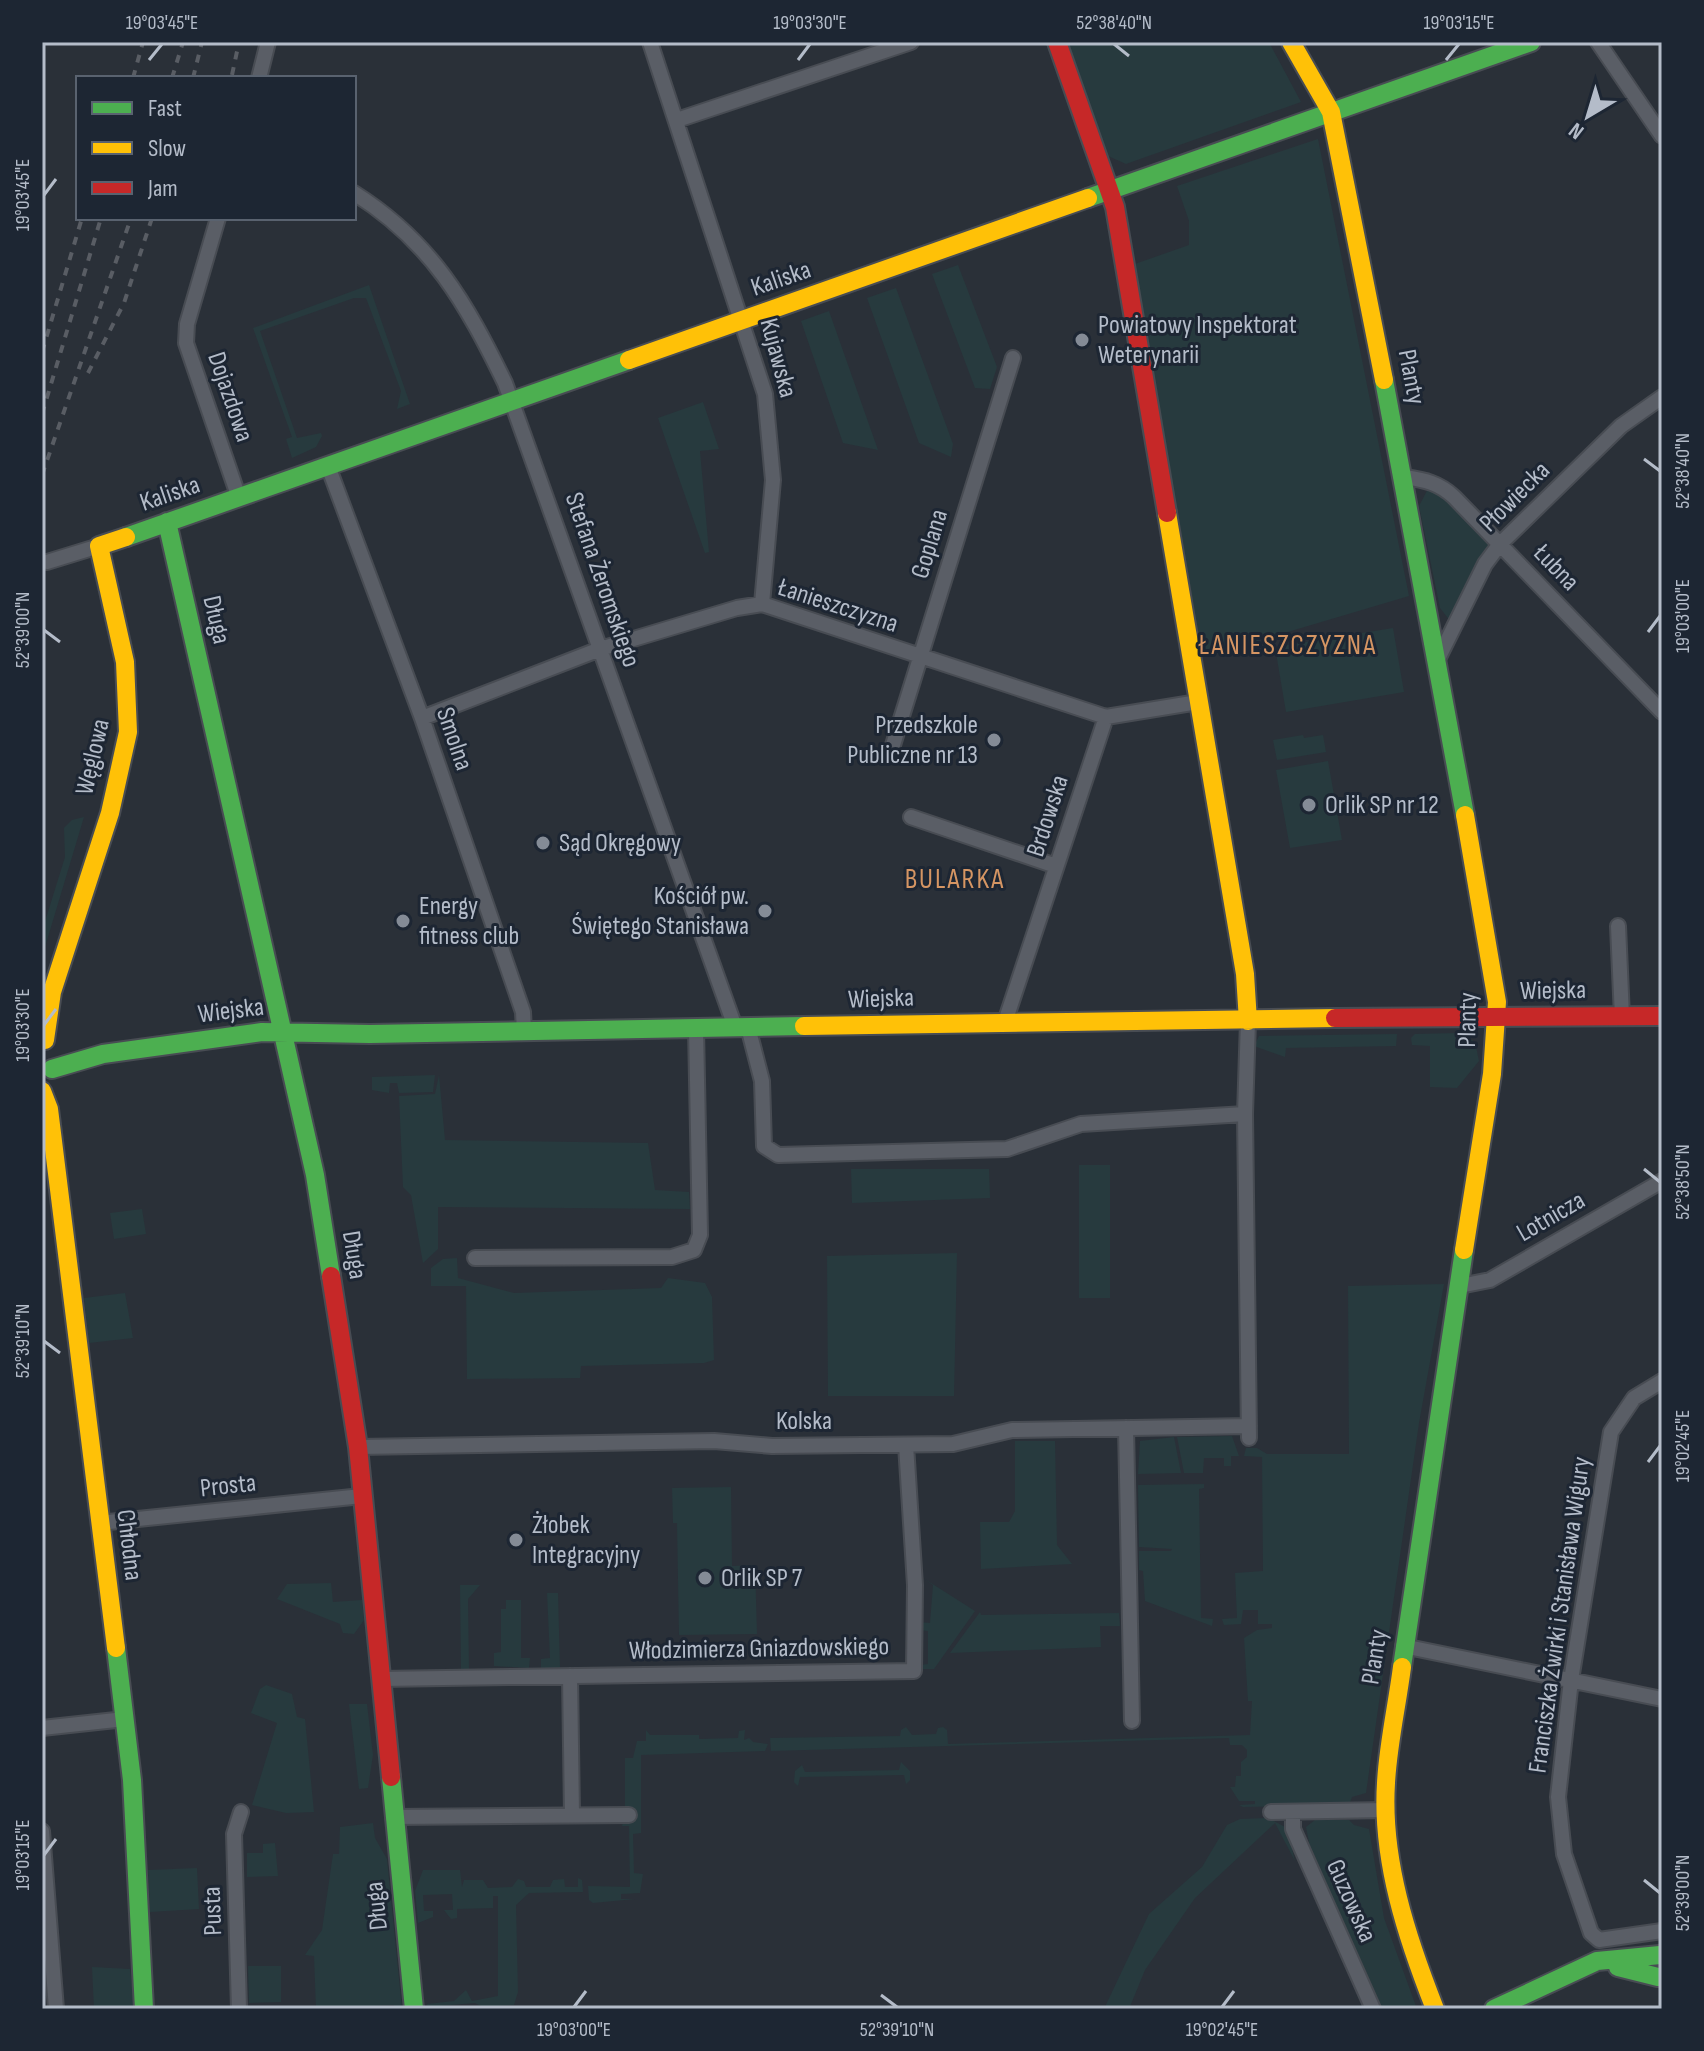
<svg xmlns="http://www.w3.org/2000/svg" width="1704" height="2051" viewBox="0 0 1704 2051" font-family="'Sofia Sans Condensed',sans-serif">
	<rect width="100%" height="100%" fill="#2a3038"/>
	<!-- green -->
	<path fill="#273a3e" d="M1068,42H1269L1301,102L1126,164L1108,156Z
		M1318,139L1409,596L1193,660L1132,265L1189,245V221L1177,186Z
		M958,265L997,367L990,389L975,388L932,274Z
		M369,285L410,404L397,409L401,391L366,298H354L260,331L297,438L321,433L322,436L316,447L292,458L286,439L292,437L253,328Z
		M896,288L953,444L951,457L919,443L867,298Z
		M829,311L878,450L843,443L801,321Z
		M703,402L719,449L700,451L709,552L705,553L658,418Z
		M1430,485L1441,491L1490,544L1451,622L1440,608L1419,506Z
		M1393,628L1404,692L1286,712L1275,647Z
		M1303,735L1304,738L1323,735L1326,752L1277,760L1273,740Z
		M1328,761L1342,840L1290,848L1276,770Z
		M84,817L45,947L43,928L65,857L64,828L72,820Z
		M1459,1033L1475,1042L1479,1061L1457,1088L1430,1087V1046L1412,1045L1411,1038L1415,1034Z
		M1397,1034L1396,1046L1286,1048L1285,1057L1254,1046L1259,1036Z
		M435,1075L433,1092L399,1093L397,1083H390L389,1093L372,1090V1077Z
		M439,1075L445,1140L648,1143L655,1190L689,1192L690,1209L438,1207V1249L423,1263L411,1195L403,1187L399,1096L435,1094Z
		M1079,1165H1110V1298H1079Z
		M851,1169H989L990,1198L852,1203Z
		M142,1209L146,1234L114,1239L110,1213Z
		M957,1253L954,1396H828L827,1256Z
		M457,1258L458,1278L514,1293L661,1288L668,1278L705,1283L712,1297L714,1360L704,1363L581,1366L580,1378L467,1379L466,1286H431V1268L443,1259Z
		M1444,1284L1419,1423L1366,1793L1352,1797L1349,1805L1243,1807L1239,1805L1255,1804V1801H1239L1230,1787H1235L1236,1776H1241V1762L1247,1757V1750L1242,1745H1230L1229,1738L771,1751L770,1738L900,1736L901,1730L906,1727L912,1735L936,1734L938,1728L943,1727L947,1730L948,1744L1250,1735L1252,1701H1248L1244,1638L1257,1630L1272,1628V1624H1258V1610H1243L1241,1624L1224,1625L1222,1619L1237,1618L1235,1573L1263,1571L1262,1457L1244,1456L1246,1448H1257L1267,1454H1349L1348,1286Z
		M125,1293L133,1338L89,1343L84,1298Z
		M1232,1436L1239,1456H1231V1466H1224V1458H1204L1203,1473H1184L1177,1437Z
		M1174,1437L1181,1473L1138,1474L1140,1441Z
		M1015,1441H1055L1057,1545L1072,1564L981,1569L980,1522H1009L1015,1511Z
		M1204,1484V1488L1199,1489L1201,1618L1213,1619L1212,1626L1145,1601L1143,1571L1139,1570V1551H1171L1172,1549L1139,1547L1138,1485Z
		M731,1487L732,1566L755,1565L757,1634L679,1635L677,1523H673L672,1488Z
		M923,1578L975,1611L934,1669H920L921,1665L928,1664V1631L920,1630L918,1622L930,1623L933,1585Z
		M331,1583L333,1602L362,1600L364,1620L354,1634L343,1633L340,1624L277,1599L287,1584Z
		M460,1585H480L468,1599L469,1669H461Z
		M547,1593H558L560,1668H541V1659L550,1658Z
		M506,1600H521V1658H530L529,1668L494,1666V1653L501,1652V1609H506Z
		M980,1612L981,1615L1119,1613L1120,1626H1100L1101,1647L950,1653Z
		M266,1685L292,1694L297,1717L305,1719L314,1812L286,1813L252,1805L277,1723L251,1713L260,1689Z
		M349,1704H367L373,1755L368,1788L359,1789Z
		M646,1730L650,1735H699V1739L738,1738L739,1731L745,1730L744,1740L749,1738L753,1742L768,1744L765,1751L641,1755V1833L633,1834L634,1873L643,1874L640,1893L621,1894V1899H635L593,1903L589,1900L588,1886L630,1887L629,1826H622L625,1810V1758H633L637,1741H646Z
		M901,1762L910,1771V1780L906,1784L904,1775L800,1777L798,1786L794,1782L795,1771L802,1765L805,1772L899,1770Z
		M1268,1818L1287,1828L1295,1861L1275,1823L1195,1898L1145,1970L1129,2009H1104L1149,1914L1202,1867L1227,1825L1240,1819Z
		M1315,1820H1349L1354,1825L1369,1829L1384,1918L1417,2009H1380L1305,1844L1309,1842L1306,1827Z
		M373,1823L375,1838L387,1859L402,2009H394V2005L316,2009L314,1956L305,1955L322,1930L333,1854H339L340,1827Z
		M275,1843L278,1876L247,1877V1853H263V1844Z
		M197,1868L199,1909L150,1912L148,1870Z
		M423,1870H460L462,1887L464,1880H483L488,1888L512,1887L518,1879L524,1881L526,1887H550L553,1880L564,1879L565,1887H578V1878L582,1880L583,1892L529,1893L516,1905L518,1992L514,2005L483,2007L475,2003L428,2007L427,2004L454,2001L466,1990L472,2001L498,1996V1896H493V1908L457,1909V1918L451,1919L444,1910H453L452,1894L423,1895L424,1911H433V1917L418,1923L415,1891Z
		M248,1966H281V2002L249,2003Z
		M92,1967L130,1969L135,2009H94Z"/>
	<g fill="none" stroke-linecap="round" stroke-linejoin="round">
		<defs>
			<path id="street" d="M650,42L765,394L773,480L762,604
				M1598,42L1662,136
				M259,78L268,42
				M677,120L911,42
				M354,193C432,242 466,303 505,383L735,1027
				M218,218L187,324L186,343L239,498
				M328,466L422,718L523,1012L524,1031
				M1405,477C1425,480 1439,483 1454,497L1662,712
				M47,562L99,546
				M1438,659L1485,564L1500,544L1621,426L1662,397
				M422,718L600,649L737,608L762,604L1106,717L1198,702
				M893,745L1013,358
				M911,817L1056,866
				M1618,926L1622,1017
				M1248,1021L1245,1114L1249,1438
				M1005,1022L1106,717
				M748,1027L762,1081L764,1146L778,1155L1007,1149L1081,1124L1245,1114
				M475,1258L672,1257L694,1250L700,1235L696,1028
				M1460,1286L1490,1280L1662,1181
				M1662,1381L1634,1398L1611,1432L1571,1680L1558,1797L1564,1854L1591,1933L1599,1940L1662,1931
				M1126,1428L1132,1721
				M358,1447L714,1441L772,1446L953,1444L1012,1430L1249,1426
				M99,1523L362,1496
				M1403,1646L1662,1699
				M570,1676L572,1815
				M380,1679L914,1671L915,1585L906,1445
				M42,1728L125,1719
				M1271,1812L1386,1810
				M1293,1812V1829L1373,2009
				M393,1817L629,1815
				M42,1831L56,2009
				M239,2009L234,1834L241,1812"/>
			<path id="fast" d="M1088,198L1531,42
				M1384,380L1465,815
				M167,522L315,1175L331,1276
				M126,537L629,360
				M52,1069L103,1054L262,1032L370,1034L804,1026
				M116,1648L132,1780L144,2009
				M1402,1667L1464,1250
				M391,1777L414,2009
				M1618,1967L1658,1977
				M1494,2009L1597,1961L1660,1955"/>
			<path id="slow" d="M1291,42L1331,112L1384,380
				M629,360L1088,198
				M1167,513L1245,974L1248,1021
				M804,1026L1335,1018
				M45,1040L52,992L110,813L128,732L125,662L99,546L126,537
				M42,1091L49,1109L116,1648
				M1464,1250L1492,1074L1497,1002L1465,815
				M1402,1667C1397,1706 1388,1744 1386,1783C1381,1860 1407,1938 1435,2009"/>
			<path id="jam" d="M1057,42L1115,207L1167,513
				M1335,1018L1662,1016
				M331,1276L358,1447L391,1777"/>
		</defs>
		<!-- street casing -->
		<use href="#street" stroke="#484c53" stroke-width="18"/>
		<!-- fast casing -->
		<use href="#fast" stroke="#484c53" stroke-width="22"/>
		<!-- slow casing -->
		<use href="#slow" stroke="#484c53" stroke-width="22"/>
		<!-- jam casing -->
		<use href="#jam" stroke="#484c53" stroke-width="22"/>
		<!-- street -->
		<use href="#street" stroke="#5a5e66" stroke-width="14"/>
		<!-- fast -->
		<use href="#fast" stroke="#4caf50" stroke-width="18"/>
		<!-- slow -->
		<use href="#slow" stroke="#ffc107" stroke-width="18"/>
		<!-- jam -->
		<use href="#jam" stroke="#c62828" stroke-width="18"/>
		<!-- rail -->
		<path stroke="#595d64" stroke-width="4" stroke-dasharray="8 8" stroke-linecap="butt" d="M232,75L239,42
			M133,78L143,42
			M172,78L183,42
			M193,78L202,42
			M42,352L82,218
			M88,373L124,303L152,218
			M42,414L101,218
			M42,475L131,218"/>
	</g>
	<!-- ticks -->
	<path fill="none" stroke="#b4bcc9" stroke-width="3" d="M1114,44L1129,56M149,60L162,44M798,60L810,44M1446,60L1459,44M44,195L56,179M1644,459L1660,471M44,630L60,642M1648,632L1660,616M44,1025L56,1009M1644,1169L1660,1182M44,1341L60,1353M1648,1462L1660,1446M44,1855L56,1839M1644,1880L1660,1893M881,1995L897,2007M574,2007L586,1991M1222,2007L1234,1991"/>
	<!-- markers -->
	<g fill="#848b96" stroke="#1d2633" stroke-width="3">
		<circle cx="1082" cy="340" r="8"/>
		<circle cx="994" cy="740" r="8"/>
		<circle cx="1309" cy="805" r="8"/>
		<circle cx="543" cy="843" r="8"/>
		<circle cx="765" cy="911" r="8"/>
		<circle cx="403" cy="921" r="8"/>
		<circle cx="516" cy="1540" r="8"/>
		<circle cx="705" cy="1578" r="8"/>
	</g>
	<g text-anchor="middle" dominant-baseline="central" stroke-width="6" stroke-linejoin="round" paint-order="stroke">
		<!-- street labels -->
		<g font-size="26" fill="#b4bcc9" stroke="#1d2633">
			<text transform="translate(781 279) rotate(-19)">Kaliska</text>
			<text transform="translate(778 358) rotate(75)">Kujawska</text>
			<text transform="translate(1411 377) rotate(79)">Planty</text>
			<text transform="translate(230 397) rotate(71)">Dojazdowa</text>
			<text transform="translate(170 494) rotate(-19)">Kaliska</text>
			<text transform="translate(1515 497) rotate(-45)">Płowiecka</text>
			<text transform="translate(930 544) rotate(-73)">Goplana</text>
			<text transform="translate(1556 568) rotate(46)">Łubna</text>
			<text transform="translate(602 580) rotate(71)">Stefana Żeromskiego</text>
			<text transform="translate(838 606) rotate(18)">Łanieszczyzna</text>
			<text transform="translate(216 620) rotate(77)">Długa</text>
			<text transform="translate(454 739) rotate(71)">Smolna</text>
			<text transform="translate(93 757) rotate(-77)">Węglowa</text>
			<text transform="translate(1048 816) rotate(-72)">Brdowska</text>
			<text transform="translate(1553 991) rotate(-1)">Wiejska</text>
			<text transform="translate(881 999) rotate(-2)">Wiejska</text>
			<text transform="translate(231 1011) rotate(-7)">Wiejska</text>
			<text transform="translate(1468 1020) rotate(-89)">Planty</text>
			<text transform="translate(1551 1217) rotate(-30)">Lotnicza</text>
			<text transform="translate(354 1255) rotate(81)">Długa</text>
			<text x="804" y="1421">Kolska</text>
			<text transform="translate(228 1486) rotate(-6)">Prosta</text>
			<text transform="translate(129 1545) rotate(83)">Chłodna</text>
			<text transform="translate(1560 1615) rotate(-82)">Franciszka Żwirki i Stanisława Wigury</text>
			<text transform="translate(759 1649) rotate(-1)">Włodzimierza Gniazdowskiego</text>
			<text transform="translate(1375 1657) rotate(-81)">Planty</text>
			<text transform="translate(1351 1901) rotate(66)">Guzowska</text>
			<text transform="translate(377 1906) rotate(-96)">Długa</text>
			<text transform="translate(213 1911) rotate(-92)">Pusta</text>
		</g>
		<!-- poi labels -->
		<g font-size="26" fill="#b4bcc9" stroke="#1d2633" text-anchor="start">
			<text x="1098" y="325">Powiatowy Inspektorat<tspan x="1098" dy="30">Weterynarii</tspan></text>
			<text x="978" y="725" text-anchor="end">Przedszkole<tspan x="978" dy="30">Publiczne nr 13</tspan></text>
			<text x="1325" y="805">Orlik SP nr 12</text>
			<text x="559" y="843">Sąd Okręgowy</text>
			<text x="749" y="896" text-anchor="end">Kościół pw.<tspan x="749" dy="30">Świętego Stanisława</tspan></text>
			<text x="419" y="906">Energy<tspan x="419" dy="30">fitness club</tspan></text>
			<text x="532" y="1525">Żłobek<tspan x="532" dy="30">Integracyjny</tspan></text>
			<text x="721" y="1578">Orlik SP 7</text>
		</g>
		<!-- neighbourhood labels -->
		<g font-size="28" letter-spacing="2" fill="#d59563" stroke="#1d2633">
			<text x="1288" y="645">ŁANIESZCZYZNA</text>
			<text x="955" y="879">BULARKA</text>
		</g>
	</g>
	<!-- border -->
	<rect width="1704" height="2051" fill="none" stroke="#1d2633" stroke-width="88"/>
	<!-- legend -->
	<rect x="76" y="76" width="280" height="144" fill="#1d2633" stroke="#59626f" stroke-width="2"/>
	<rect x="92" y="102" width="40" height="12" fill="#4caf50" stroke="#59626f" stroke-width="2"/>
	<text x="148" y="116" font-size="24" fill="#b4bcc9">Fast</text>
	<rect x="92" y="142" width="40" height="12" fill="#ffc107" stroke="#59626f" stroke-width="2"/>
	<text x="148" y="156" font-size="24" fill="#b4bcc9">Slow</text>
	<rect x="92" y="182" width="40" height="12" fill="#c62828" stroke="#59626f" stroke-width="2"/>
	<text x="148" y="196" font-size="24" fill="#b4bcc9">Jam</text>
	<!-- north arrow -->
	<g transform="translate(1588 116) rotate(218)" stroke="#1d2633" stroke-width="6" paint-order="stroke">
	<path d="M0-6L14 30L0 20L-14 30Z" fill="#b4bcc9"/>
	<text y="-12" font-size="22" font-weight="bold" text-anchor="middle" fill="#b4bcc9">N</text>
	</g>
	<rect x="44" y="44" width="1616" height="1963" fill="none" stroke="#b4bcc9" stroke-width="3"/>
	<g font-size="20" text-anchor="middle" fill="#b4bcc9">
		<text x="162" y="29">19°03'45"E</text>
		<text x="810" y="29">19°03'30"E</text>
		<text x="1114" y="29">52°38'40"N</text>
		<text x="1459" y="29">19°03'15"E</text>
		<text transform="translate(22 195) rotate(-90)" y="7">19°03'45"E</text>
		<text transform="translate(1682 471) rotate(-90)" y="7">52°38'40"N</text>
		<text transform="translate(1682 616) rotate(-90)" y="7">19°03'00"E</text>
		<text transform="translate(22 630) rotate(-90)" y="7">52°39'00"N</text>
		<text transform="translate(22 1025) rotate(-90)" y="7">19°03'30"E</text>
		<text transform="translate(1682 1182) rotate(-90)" y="7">52°38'50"N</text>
		<text transform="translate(22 1341) rotate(-90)" y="7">52°39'10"N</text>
		<text transform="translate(1682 1446) rotate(-90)" y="7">19°02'45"E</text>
		<text transform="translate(22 1855) rotate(-90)" y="7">19°03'15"E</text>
		<text transform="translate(1682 1893) rotate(-90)" y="7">52°39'00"N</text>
		<text x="574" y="2036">19°03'00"E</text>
		<text x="897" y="2036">52°39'10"N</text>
		<text x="1222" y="2036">19°02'45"E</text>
	</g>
</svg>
